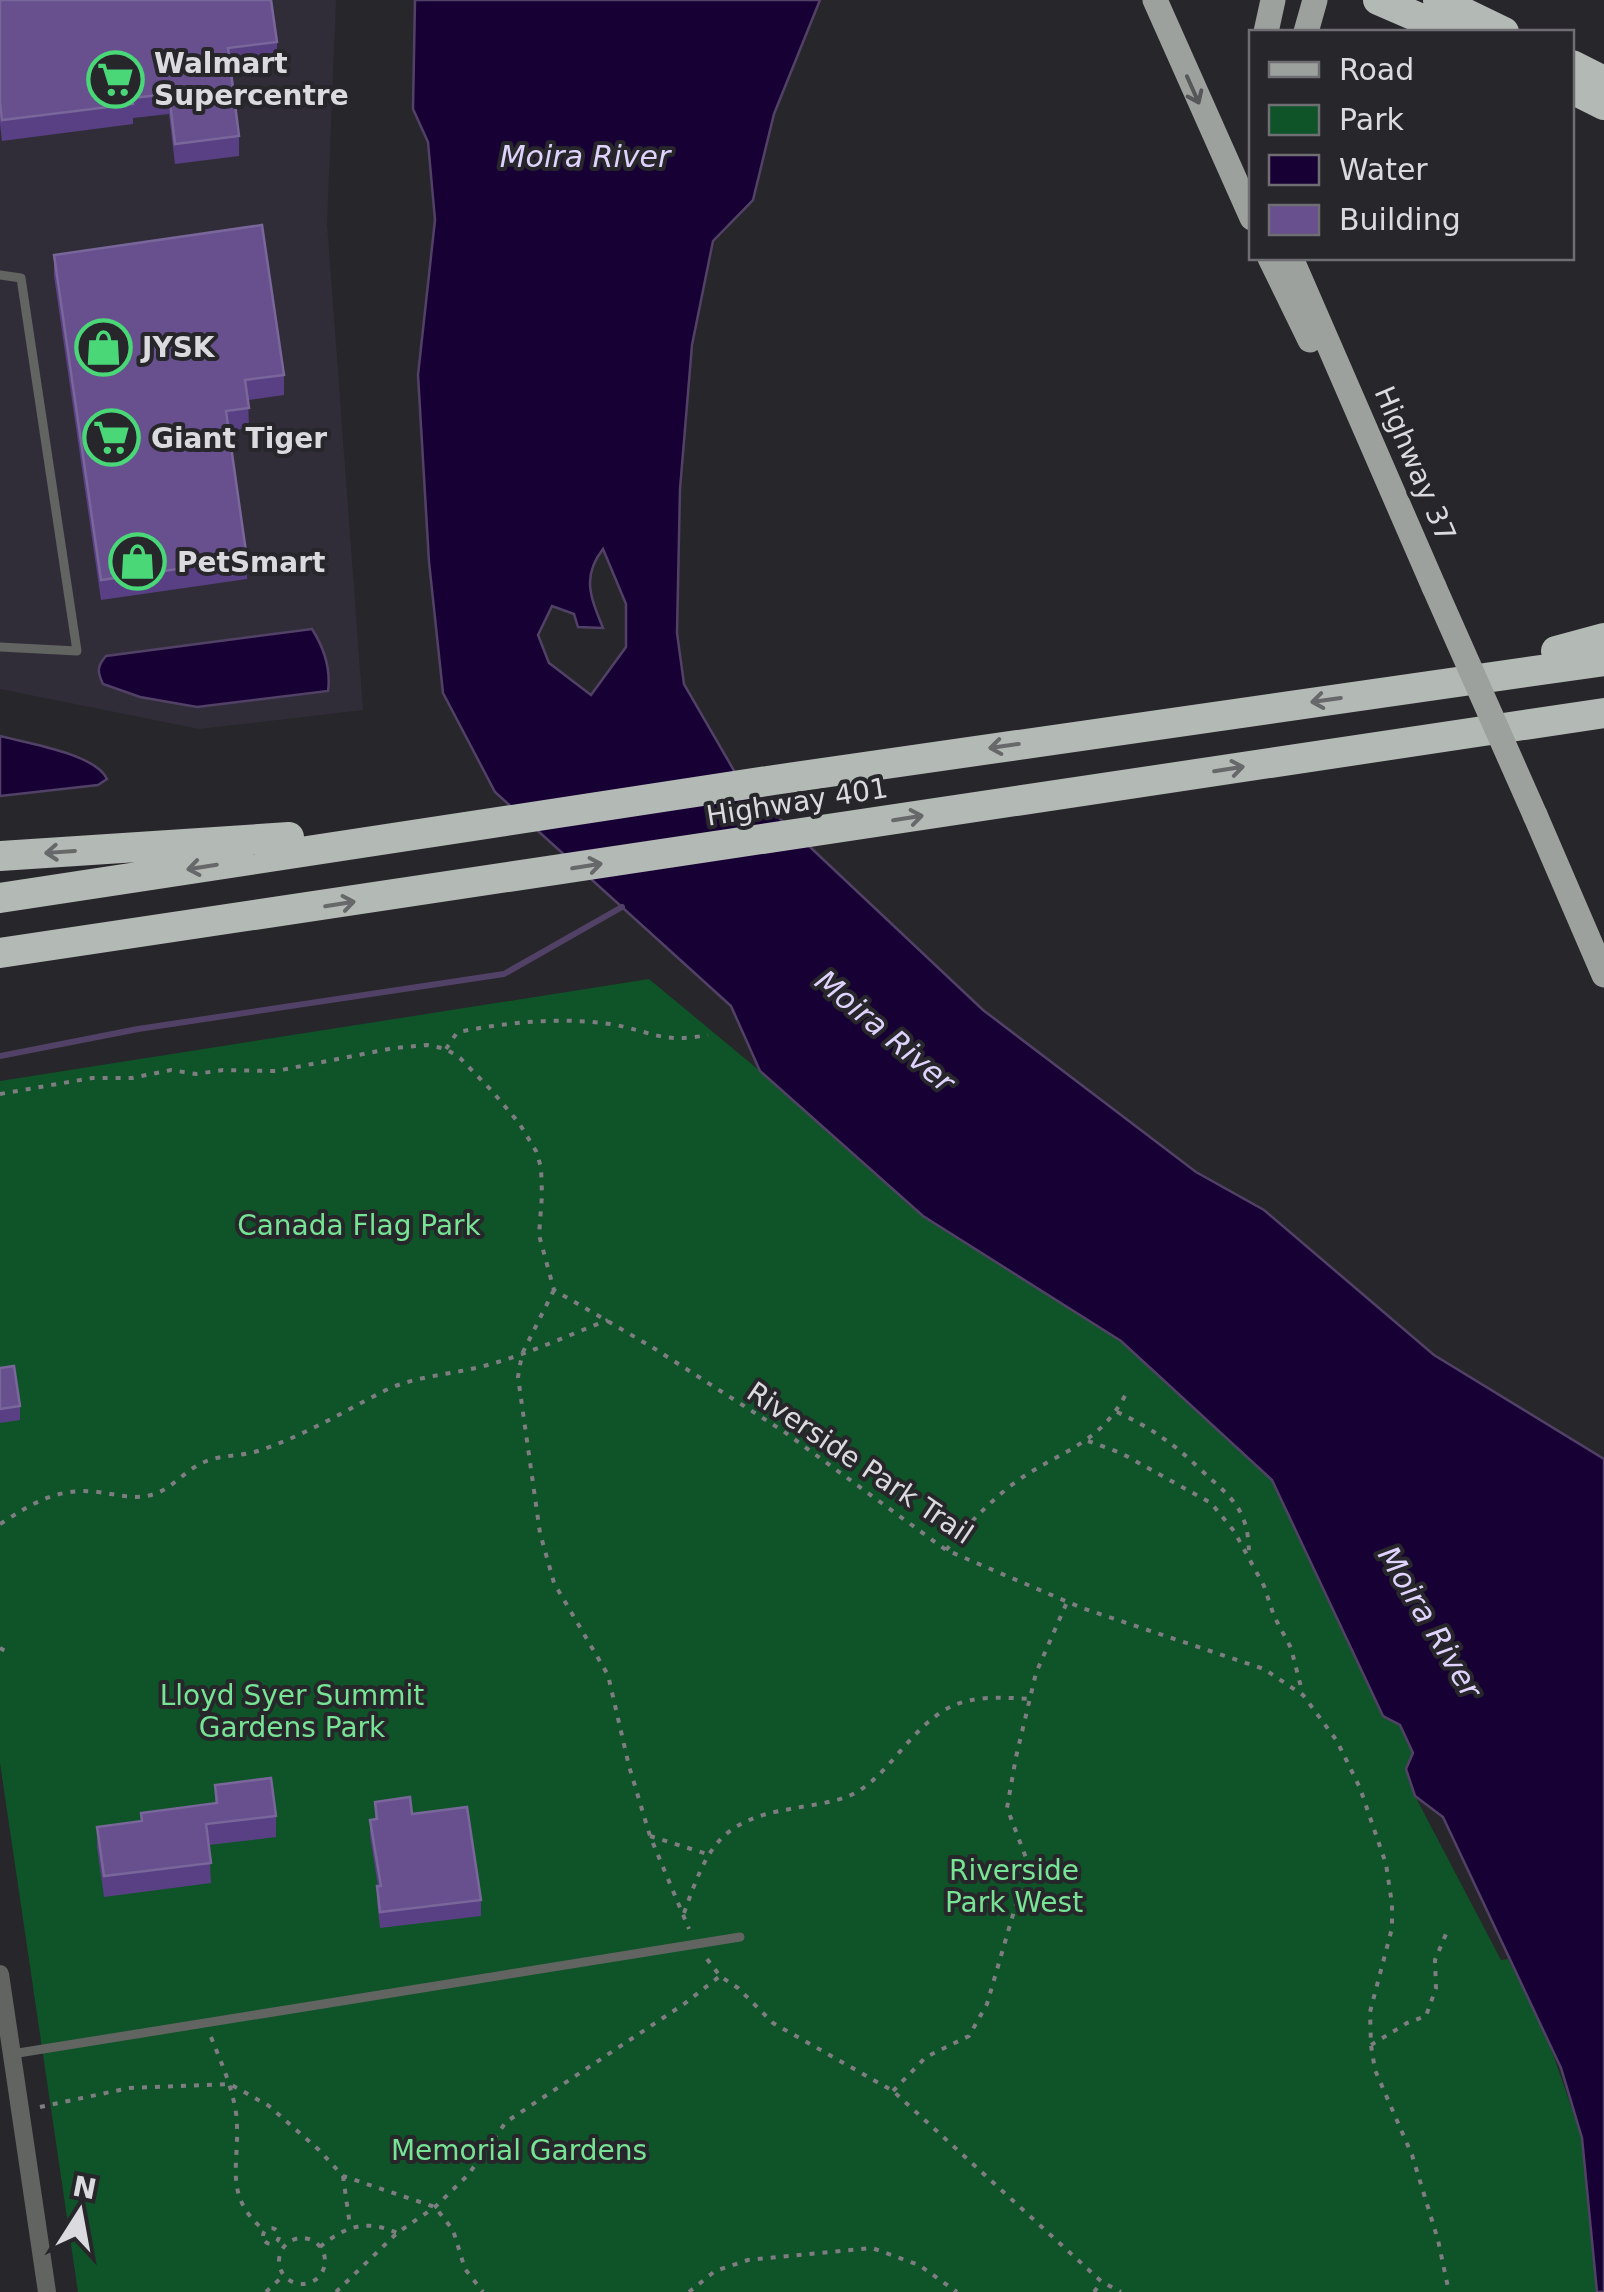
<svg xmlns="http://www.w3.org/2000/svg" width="1604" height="2292" viewBox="0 0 1604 2292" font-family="'DejaVu Sans',sans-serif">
	<rect width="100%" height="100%" fill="#27262b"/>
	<!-- built -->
	<path fill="#302d38" d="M0,0H336L327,223L363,710L199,729L0,689Z"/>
	<!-- green -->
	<path fill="#0f5328" d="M649,979L760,1071L880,1179L1121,1341L1272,1480L1383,1715L1400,1725L1413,1753L1406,1769L1415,1796L1501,1960L1508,1959L1545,2031L1582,2138L1597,2292H78L0,1763V1081Z"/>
	<!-- water -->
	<path fill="#170033" stroke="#524166" stroke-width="2.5" fill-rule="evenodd" d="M415,0H820L774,114L753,200L713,241L692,345L680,489L677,633L684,684L740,781L983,1010L1196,1172L1264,1210L1434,1355L1604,1459V2292H1597L1582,2138L1561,2068L1443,1817L1415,1796L1406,1769L1413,1753L1400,1725L1383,1716L1272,1480L1121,1341L923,1216L760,1071L731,1006L495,792L443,693L429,562L418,375L435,220L428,142L413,109ZM603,549L626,604V647L591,695L549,663L538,635L552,606L574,614L578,627L603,628C591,598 581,577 603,549Z
		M312,629C324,648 331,669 328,691L197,707L140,697L103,684C97,672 97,666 106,656Z
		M0,736C27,743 96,754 107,779L98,785L0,796Z"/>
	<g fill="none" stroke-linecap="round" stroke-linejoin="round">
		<!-- stream -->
		<path stroke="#524166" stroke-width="6" d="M0,1056L138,1029L504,974L622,907"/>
		<!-- path -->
		<path stroke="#7e7d82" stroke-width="4" stroke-dasharray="5 8" stroke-linecap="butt" d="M446,1049L456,1034L463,1031C511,1022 561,1017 610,1024C652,1031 660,1044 708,1035
			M0,1094L92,1078H132L171,1070L196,1074L223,1070L276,1071L394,1048L427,1045L446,1049L460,1058L492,1091L519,1123L536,1151L541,1167L542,1195L539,1235L554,1290L652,1347L783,1431L946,1550L1082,1608L1264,1669L1303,1695L1337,1741L1360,1788L1386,1864L1392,1904V1928L1370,2012L1371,2045L1375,2070L1412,2155L1438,2240L1449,2292
			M554,1290L522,1354L518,1377L540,1533L554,1583L608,1675L629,1766L650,1836L689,1929
			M1117,1412C1150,1427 1174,1444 1200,1469C1230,1497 1248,1507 1249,1552
			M1088,1441L1121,1453L1211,1503L1234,1531L1264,1586L1274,1616L1291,1648L1302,1691
			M0,1524C33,1503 58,1487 98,1492C116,1494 133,1500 151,1495C171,1490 183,1472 202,1463C220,1454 242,1457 261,1450C305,1435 343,1412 384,1391C415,1376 447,1375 480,1367C524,1356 566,1336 608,1320
			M946,1550C967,1526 988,1503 1013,1484C1059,1450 1099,1447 1127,1392
			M0,1648L10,1654
			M650,1836L707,1854
			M684,1913C707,1849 718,1821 790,1809C810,1805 833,1803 851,1795C870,1786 883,1771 897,1755C942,1702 960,1694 1029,1699
			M707,1959L720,1976L738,1988L773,2023L893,2091L1102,2282L1121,2292
			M211,2037C221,2062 232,2086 236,2113C242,2162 220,2194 265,2231
			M1371,2045L1407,2023L1426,2016L1436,1988L1435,1960L1446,1934
			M893,2091L926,2057L969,2036L987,2004L1028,1863L1007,1808L1016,1757L1036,1673L1067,1602
			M40,2107L129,2088L230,2084L269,2106L319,2150L343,2176L435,2207L453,2230L465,2269L483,2292
			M343,2176L350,2226
			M263 2236a8 8 0 1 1 16 0a8 8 0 1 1-16 0Z
			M279 2261a23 23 0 1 1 46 0a23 23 0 1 1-46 0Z
			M320,2247C345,2226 367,2219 397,2233
			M266,2292L283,2276
			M336,2292L397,2233L435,2207L468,2175L506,2122L684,2004L720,1976
			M689,2292L715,2271L748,2260L872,2248L919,2265L957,2292
			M1094,2292L1102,2282"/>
		<!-- service -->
		<path stroke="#626462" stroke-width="9" d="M0,275L21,278L77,651L0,647
			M12,2054L740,1937"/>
		<!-- minor -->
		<path stroke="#626462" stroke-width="18" d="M0,1974L47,2292"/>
		<!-- primary -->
		<path stroke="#9ca19d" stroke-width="25" d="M1155,0L1252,218
			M1266,32L1273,0
			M1306,32L1315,0
			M1270,258L1310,340
			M1291,258L1434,587
			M1535,815L1604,975"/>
		<!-- motorway -->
		<path stroke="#b3b9b4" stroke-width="30" d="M1378,0L1452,32
			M1438,0L1504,32
			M1572,65L1604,81
			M1572,89L1604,105
			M1556,651L1604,638
			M0,856L289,837
			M0,898L774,780L1604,661
			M0,953L1604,713"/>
		<!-- primary-bridge -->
		<path stroke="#9ca19d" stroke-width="25" d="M1434,587L1535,815"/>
	</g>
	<!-- wall -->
	<path fill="#594084" d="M0,0L277,42V62L230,68L239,136V156L175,164L169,114L133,118V124L2,141L0,124Z
		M54,255L284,375V395L248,400L249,428L229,431L247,559V579L101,600L54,276Z
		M0,1368L20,1406V1420L0,1423Z
		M215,1785L276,1816V1837L209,1845L211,1883L104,1897L97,1847V1827L141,1821V1813L215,1803Z
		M375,1802L412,1814L481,1900V1916L380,1928L377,1902L378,1886L370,1836V1820L375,1819Z"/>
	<!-- building -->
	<path fill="#67508d" stroke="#79669a" stroke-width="2.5" d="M0,0H271L277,42L228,48L239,136L175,144L169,94L132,98L133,104L2,120L0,103Z
		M262,225L284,375L245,380L249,408L226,411L247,559L101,580L54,255Z
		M14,1366L20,1406L0,1409V1368Z
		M271,1778L276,1816L206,1824L211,1863L104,1876L97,1827L142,1821L141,1813L217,1803L215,1785Z
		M410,1797L412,1814L467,1807L481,1900L380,1912L377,1886H381L370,1820L377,1819L375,1802Z"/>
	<!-- one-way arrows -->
	<defs><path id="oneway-shaft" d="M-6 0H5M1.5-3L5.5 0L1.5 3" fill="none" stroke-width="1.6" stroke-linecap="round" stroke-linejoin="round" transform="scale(2.5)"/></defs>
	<use stroke="#565759" href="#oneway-shaft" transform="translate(1193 90) rotate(66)"/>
	<g stroke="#666869">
		<use href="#oneway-shaft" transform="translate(1326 700) rotate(172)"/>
		<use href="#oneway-shaft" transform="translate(1004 746) rotate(172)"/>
		<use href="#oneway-shaft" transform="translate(1229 769) rotate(-9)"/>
		<use href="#oneway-shaft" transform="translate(908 818) rotate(-9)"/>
		<use href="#oneway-shaft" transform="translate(60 852) rotate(176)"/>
		<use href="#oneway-shaft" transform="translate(587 866) rotate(-9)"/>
		<use href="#oneway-shaft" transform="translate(202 867) rotate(171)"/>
		<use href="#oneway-shaft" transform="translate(340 904) rotate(-9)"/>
	</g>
	<!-- icons -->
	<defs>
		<symbol id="supermarket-ring" viewBox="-11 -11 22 22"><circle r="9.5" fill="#27262b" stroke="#49d778" stroke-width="1.5"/><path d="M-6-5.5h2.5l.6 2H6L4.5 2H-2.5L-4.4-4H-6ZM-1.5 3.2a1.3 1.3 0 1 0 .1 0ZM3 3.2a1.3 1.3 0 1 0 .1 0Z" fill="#49d778"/></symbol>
		<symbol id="shop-ring" viewBox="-11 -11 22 22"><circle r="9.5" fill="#27262b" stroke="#49d778" stroke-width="1.5"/><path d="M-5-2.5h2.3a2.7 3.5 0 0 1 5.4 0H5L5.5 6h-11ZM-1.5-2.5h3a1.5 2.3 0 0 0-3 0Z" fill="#49d778"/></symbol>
	</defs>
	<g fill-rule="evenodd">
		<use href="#supermarket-ring" x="84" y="48" width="63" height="63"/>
		<use href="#shop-ring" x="72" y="316" width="63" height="63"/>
		<use href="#supermarket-ring" x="80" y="406" width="63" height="63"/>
		<use href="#shop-ring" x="106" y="530" width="63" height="63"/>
	</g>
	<g text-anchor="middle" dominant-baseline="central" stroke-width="8" stroke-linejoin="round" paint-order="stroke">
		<!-- poi labels -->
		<g font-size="28" font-weight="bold" fill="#dbdade" stroke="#27262b" text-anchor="start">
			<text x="154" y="63">Walmart<tspan x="154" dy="32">Supercentre</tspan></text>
			<text x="142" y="347">JYSK</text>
			<text x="151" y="438">Giant Tiger</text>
			<text x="177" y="562">PetSmart</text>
		</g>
		<!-- street labels -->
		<g font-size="28" fill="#dbdade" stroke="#27262b">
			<text transform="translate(1415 464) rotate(67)">Highway 37</text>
			<text transform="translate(797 802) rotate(-9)">Highway 401</text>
			<text transform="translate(860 1463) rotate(34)">Riverside Park Trail</text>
		</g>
		<!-- park labels -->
		<g font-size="28" fill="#77e394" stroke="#27262b">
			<text x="359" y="1225">Canada Flag Park</text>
			<text x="292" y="1695">Lloyd Syer Summit<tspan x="292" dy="32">Gardens Park</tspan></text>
			<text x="1014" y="1870">Riverside<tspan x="1014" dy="32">Park West</tspan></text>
			<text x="519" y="2150">Memorial Gardens</text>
		</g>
		<!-- water labels -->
		<g font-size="30" font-style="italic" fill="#dfd3fe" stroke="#27262b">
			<text x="585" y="156">Moira River</text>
			<text transform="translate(885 1031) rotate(40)">Moira River</text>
			<text transform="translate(1430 1622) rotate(59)">Moira River</text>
		</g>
	</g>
	<!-- legend -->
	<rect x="1249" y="30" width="325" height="230" fill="#27262b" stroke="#6f6e73" stroke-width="2.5"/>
	<rect x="1269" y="62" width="50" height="15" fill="#9ca19d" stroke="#6f6e73" stroke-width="2.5"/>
	<text x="1339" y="80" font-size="30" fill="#dbdade">Road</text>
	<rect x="1269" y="105" width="50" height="30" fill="#0f5328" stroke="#6f6e73" stroke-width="2.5"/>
	<text x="1339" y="130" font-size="30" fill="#dbdade">Park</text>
	<rect x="1269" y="155" width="50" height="30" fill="#170033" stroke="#6f6e73" stroke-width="2.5"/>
	<text x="1339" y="180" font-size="30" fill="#dbdade">Water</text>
	<rect x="1269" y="205" width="50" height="30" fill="#67508d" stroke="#6f6e73" stroke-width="2.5"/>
	<text x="1339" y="230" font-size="30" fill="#dbdade">Building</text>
	<!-- north arrow -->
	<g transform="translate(80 2212) rotate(11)" stroke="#27262b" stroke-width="8" paint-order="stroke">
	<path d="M0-8L18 38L0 25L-18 38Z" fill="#dbdade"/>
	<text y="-15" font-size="28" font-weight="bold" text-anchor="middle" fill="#dbdade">N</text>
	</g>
</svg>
